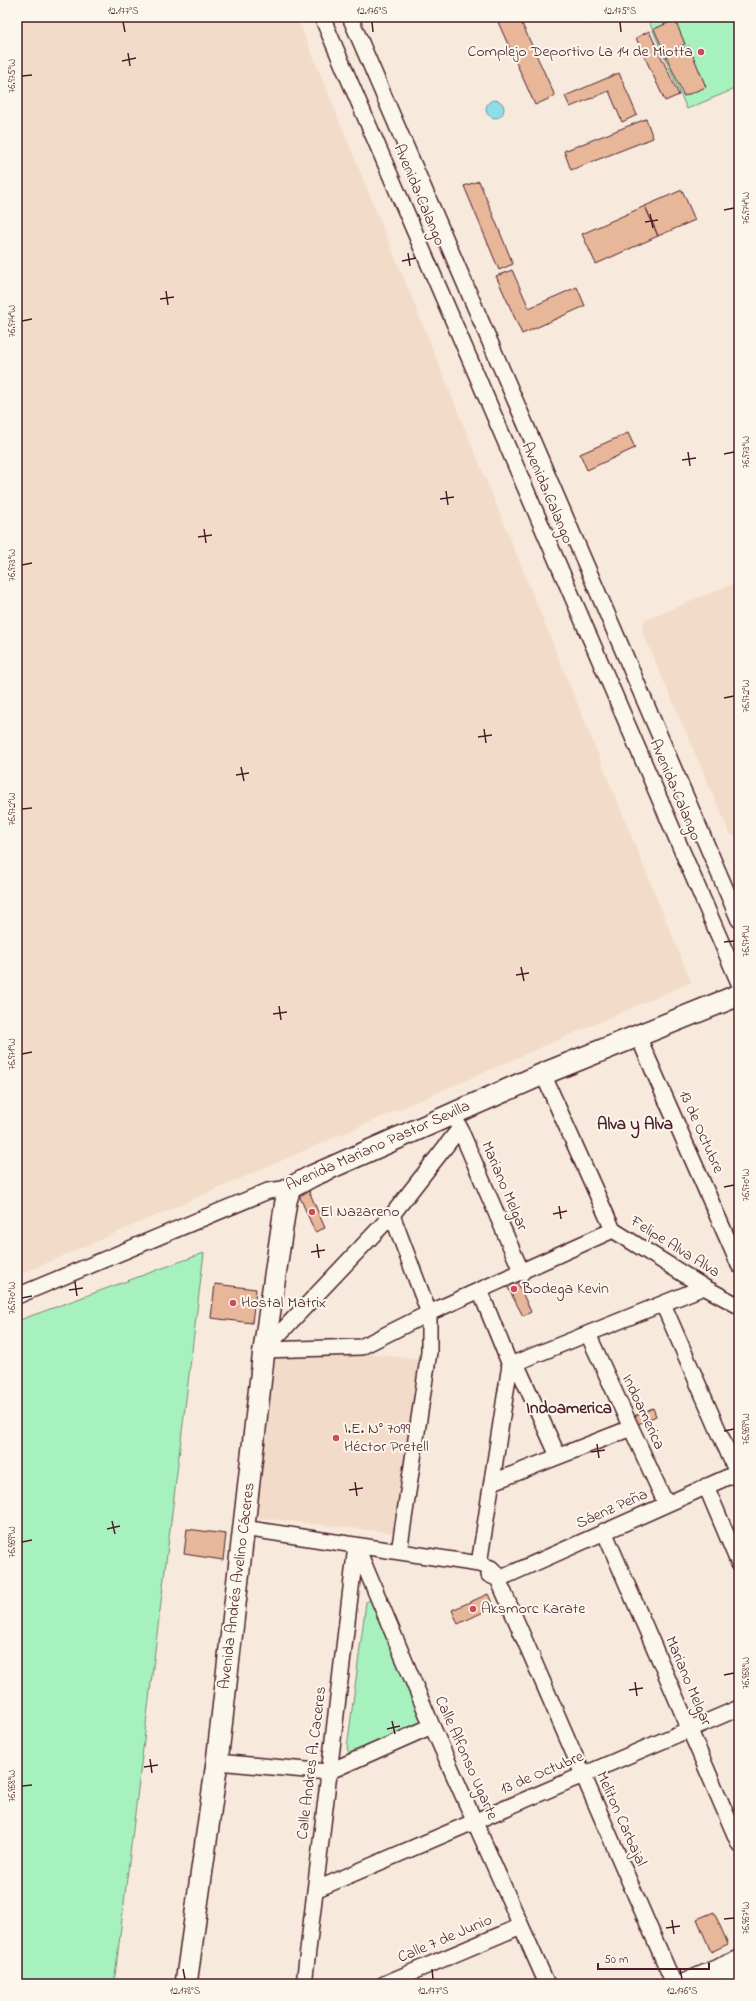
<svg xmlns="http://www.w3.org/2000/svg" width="756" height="2001" viewBox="0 0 756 2001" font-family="'Indie Flower',sans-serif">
	<rect width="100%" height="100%" fill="#f7eadc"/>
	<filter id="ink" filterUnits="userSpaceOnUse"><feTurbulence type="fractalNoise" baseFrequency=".025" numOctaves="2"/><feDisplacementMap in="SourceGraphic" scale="8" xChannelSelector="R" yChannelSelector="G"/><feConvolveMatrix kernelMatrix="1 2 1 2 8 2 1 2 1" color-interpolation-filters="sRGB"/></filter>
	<g filter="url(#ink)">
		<!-- built -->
		<path fill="#f2dbc8" d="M17,17H297L691,982L17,1276Z
			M739,581V837L730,834L642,631L645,620Z
			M367,1353L422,1360L397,1533L252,1517L271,1356Z"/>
		<!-- green -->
		<path fill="#a7f1bf" stroke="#788875" d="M647,17H739V87L687,109Z
			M204,1253L114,1984H17V1321Z
			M370,1600H372L423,1723L352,1754L349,1753L347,1748L366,1602Z"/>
		<!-- water -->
		<path fill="#8eddec" stroke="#73919f" d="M486 109a9 9 0 1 1 18 0a9 9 0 1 1-18 0Z"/>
		<!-- building -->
		<path fill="#e8b79a" stroke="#4a1f2b" d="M509,17H519L555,96L535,105L498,22Z
			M583,17H601L586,24Z
			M675,20L685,44L665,54L654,29Z
			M649,31L679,95L665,101L636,38Z
			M689,46L706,87L684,96L666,56Z
			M619,73L637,115L622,122L609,91L570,107L565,96Z
			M646,119L653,138L571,170L564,151Z
			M479,181L513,264L499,270L464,186Z
			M682,190L695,220L658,236L645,206Z
			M645,206L658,236L596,264L582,234Z
			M512,270L529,308L577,287L585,306L522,334L496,276Z
			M628,433L635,448L587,470L580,454Z
			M309,1191L325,1228L315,1232L299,1195Z
			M517,1281L531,1312L523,1316L507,1286Z
			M215,1284L256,1289L252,1323L211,1318Z
			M653,1408L656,1416L636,1425L632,1417Z
			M187,1529L226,1534L223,1560L184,1554Z
			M488,1594L494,1607L458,1624L452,1610Z
			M714,1912L728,1944L711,1952L697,1919Z"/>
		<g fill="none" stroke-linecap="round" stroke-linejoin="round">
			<defs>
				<path id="street" d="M322,17L739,983
					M350,17L739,920
					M638,1036L739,1265
					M543,1074L613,1230
					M457,1122L522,1273
					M392,1215L429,1313V1352L399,1552
					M613,1230L704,1287L739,1306
					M17,1296L268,1191L290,1188
					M663,1304L737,1473
					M588,1334L666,1504
					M264,1350L361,1347L429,1313L613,1230
					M264,1350L392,1215L460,1128
					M516,1363L558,1456
					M510,1365L704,1287
					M493,1482L631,1428
					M706,1486L739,1564
					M243,1528L479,1564L491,1568L495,1572L674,1984
					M604,1531L739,1844
					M356,1545L432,1726L547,1984
					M479,1564L510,1365L480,1291
					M489,1575L499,1579L739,1472
					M217,1762L328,1772L432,1726
					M315,1890L739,1708
					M304,1984L356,1546
					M384,1984L521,1926"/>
				<path id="secondary" d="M186,1984L217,1762L264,1350L286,1201L290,1188L312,1176L543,1074L739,995
					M686,1984L739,1961
					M734,1984L739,1982"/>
			</defs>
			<!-- street casing -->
			<use href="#street" stroke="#4a1f2b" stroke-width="18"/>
			<!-- secondary casing -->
			<use href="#secondary" stroke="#4a1f2b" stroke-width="24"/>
			<!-- street -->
			<use href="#street" stroke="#fbf7ec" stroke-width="15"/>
			<!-- secondary -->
			<use href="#secondary" stroke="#fbf7ec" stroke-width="21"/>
		</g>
	</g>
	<!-- ticks -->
	<path fill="none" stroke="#4a1f2b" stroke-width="1.5" d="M123,22L125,32M372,22L373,32M620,22L621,32M128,53L130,66M122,61L136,58M22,76L32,75M724,210L734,208M650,214L653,228M645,222L658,220M408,253L410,266M402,261L416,258M166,291L168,305M160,299L174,297M22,321L32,319M688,452L690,466M724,454L734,452M682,460L696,458M446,491L448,505M440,499L454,497M204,529L206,543M198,537L212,535M22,565L32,563M724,698L734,696M484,729L486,743M478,737L492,735M241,767L244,781M236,775L249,773M22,809L32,808M724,942L734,941M521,967L524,981M516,975L529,973M279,1006L281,1020M273,1014L287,1012M22,1054L32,1052M724,1187L734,1185M559,1206L561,1219M553,1214L567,1211M317,1244L319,1258M311,1252L325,1250M75,1282L77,1296M69,1290L83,1288M22,1298L32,1296M724,1431L734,1429M597,1444L599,1458M591,1452L605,1450M355,1482L357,1496M349,1490L363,1488M112,1521L115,1534M107,1529L120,1526M22,1542L32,1540M724,1675L734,1673M635,1682L637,1696M629,1690L643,1688M392,1721L395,1734M387,1729L400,1726M150,1759L152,1773M144,1767L158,1765M22,1786L32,1785M724,1919L734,1918M672,1920L674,1934M666,1928L680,1926M183,1969L185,1979M432,1969L433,1979M680,1969L682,1979"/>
	<!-- markers -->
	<g fill="#d1495b" stroke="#fbf7ec" stroke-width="1.5">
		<circle cx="701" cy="52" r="4"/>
		<circle cx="312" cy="1212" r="4"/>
		<circle cx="514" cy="1289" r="4"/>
		<circle cx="233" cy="1303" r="4"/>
		<circle cx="336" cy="1438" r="4"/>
		<circle cx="473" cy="1609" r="4"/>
	</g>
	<g text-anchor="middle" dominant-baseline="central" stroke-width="4" stroke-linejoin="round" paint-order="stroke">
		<!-- poi labels -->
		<g font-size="16" fill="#4a1f2b" stroke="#fbf7ec" text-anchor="start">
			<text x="693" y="52" text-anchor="end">Complejo Deportivo La 14 de Miotta</text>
			<text x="320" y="1212">El Nazareno</text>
			<text x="522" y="1289">Bodega Kevin</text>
			<text x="241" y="1303">Hostal Matrix</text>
			<text x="344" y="1429">I.E. N° 7099<tspan x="344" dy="18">Héctor Pretell</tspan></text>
			<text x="481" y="1609">Aksmorc Karate</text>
		</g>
		<!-- street labels -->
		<g font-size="16" fill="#4a1f2b" stroke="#fbf7ec">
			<text transform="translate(419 195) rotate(67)">Avenida Calango</text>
			<text transform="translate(547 493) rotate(67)">Avenida Calango</text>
			<text transform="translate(675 790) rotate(67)">Avenida Calango</text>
			<text transform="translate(701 1132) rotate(66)">13 de Octubre</text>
			<text transform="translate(378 1146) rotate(-24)">Avenida Mariano Pastor Sevilla</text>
			<text transform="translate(504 1186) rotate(67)">Mariano Melgar</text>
			<text transform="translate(675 1247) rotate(32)">Felipe Alva Alva</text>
			<text transform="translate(643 1412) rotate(65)">Indoamerica</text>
			<text transform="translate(612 1509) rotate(-24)">Sáenz Peña</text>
			<text transform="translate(237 1586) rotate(-83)">Avenida Andrés Avelino Cáceres</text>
			<text transform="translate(688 1681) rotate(67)">Mariano Melgar</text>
			<text transform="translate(466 1758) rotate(66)">Calle Alfonso Ugarte</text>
			<text transform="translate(312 1763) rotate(-83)">Calle Andres A. Caceres</text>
			<text transform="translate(542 1773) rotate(-23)">13 de Octubre</text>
			<text transform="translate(621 1819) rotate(66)">Meliton Carbajal</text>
			<text transform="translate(445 1939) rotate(-23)">Calle 7 de Junio</text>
		</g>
		<!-- neighbourhood labels -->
		<g font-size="17" font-weight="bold" fill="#4a1f2b" stroke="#fbf7ec">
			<text x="635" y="1124">Alva y Alva</text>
			<text x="569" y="1408">Indoamerica</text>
		</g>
	</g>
	<!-- margin -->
	<rect width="756" height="2001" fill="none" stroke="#fbf7ec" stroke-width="44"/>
	<!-- scale -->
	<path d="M598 1963v6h111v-6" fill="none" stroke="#4a1f2b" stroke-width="2"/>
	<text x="604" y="1963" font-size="12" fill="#4a1f2b" stroke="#fbf7ec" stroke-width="3" paint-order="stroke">50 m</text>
	<rect x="22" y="22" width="712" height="1957" fill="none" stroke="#4a1f2b" stroke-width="1.5"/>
	<g font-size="10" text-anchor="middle" fill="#4a1f2b">
		<text x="123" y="14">12.177°S</text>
		<text x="372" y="14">12.176°S</text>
		<text x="620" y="14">12.175°S</text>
		<text transform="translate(11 76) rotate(-90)" y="4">76.975°W</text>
		<text transform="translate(745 208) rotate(-90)" y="4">76.974°W</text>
		<text transform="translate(11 321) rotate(-90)" y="4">76.974°W</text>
		<text transform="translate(745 452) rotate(-90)" y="4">76.973°W</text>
		<text transform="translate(11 565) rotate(-90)" y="4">76.973°W</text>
		<text transform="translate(745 696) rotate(-90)" y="4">76.972°W</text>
		<text transform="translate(11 809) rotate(-90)" y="4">76.972°W</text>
		<text transform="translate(745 941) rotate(-90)" y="4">76.971°W</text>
		<text transform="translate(11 1054) rotate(-90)" y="4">76.971°W</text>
		<text transform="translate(745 1185) rotate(-90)" y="4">76.970°W</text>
		<text transform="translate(11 1298) rotate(-90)" y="4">76.970°W</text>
		<text transform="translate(745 1429) rotate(-90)" y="4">76.969°W</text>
		<text transform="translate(11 1542) rotate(-90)" y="4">76.969°W</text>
		<text transform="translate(745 1673) rotate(-90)" y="4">76.968°W</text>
		<text transform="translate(11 1786) rotate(-90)" y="4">76.968°W</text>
		<text transform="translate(745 1918) rotate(-90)" y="4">76.967°W</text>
		<text x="185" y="1994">12.178°S</text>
		<text x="433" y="1994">12.177°S</text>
		<text x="682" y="1994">12.176°S</text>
	</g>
</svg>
